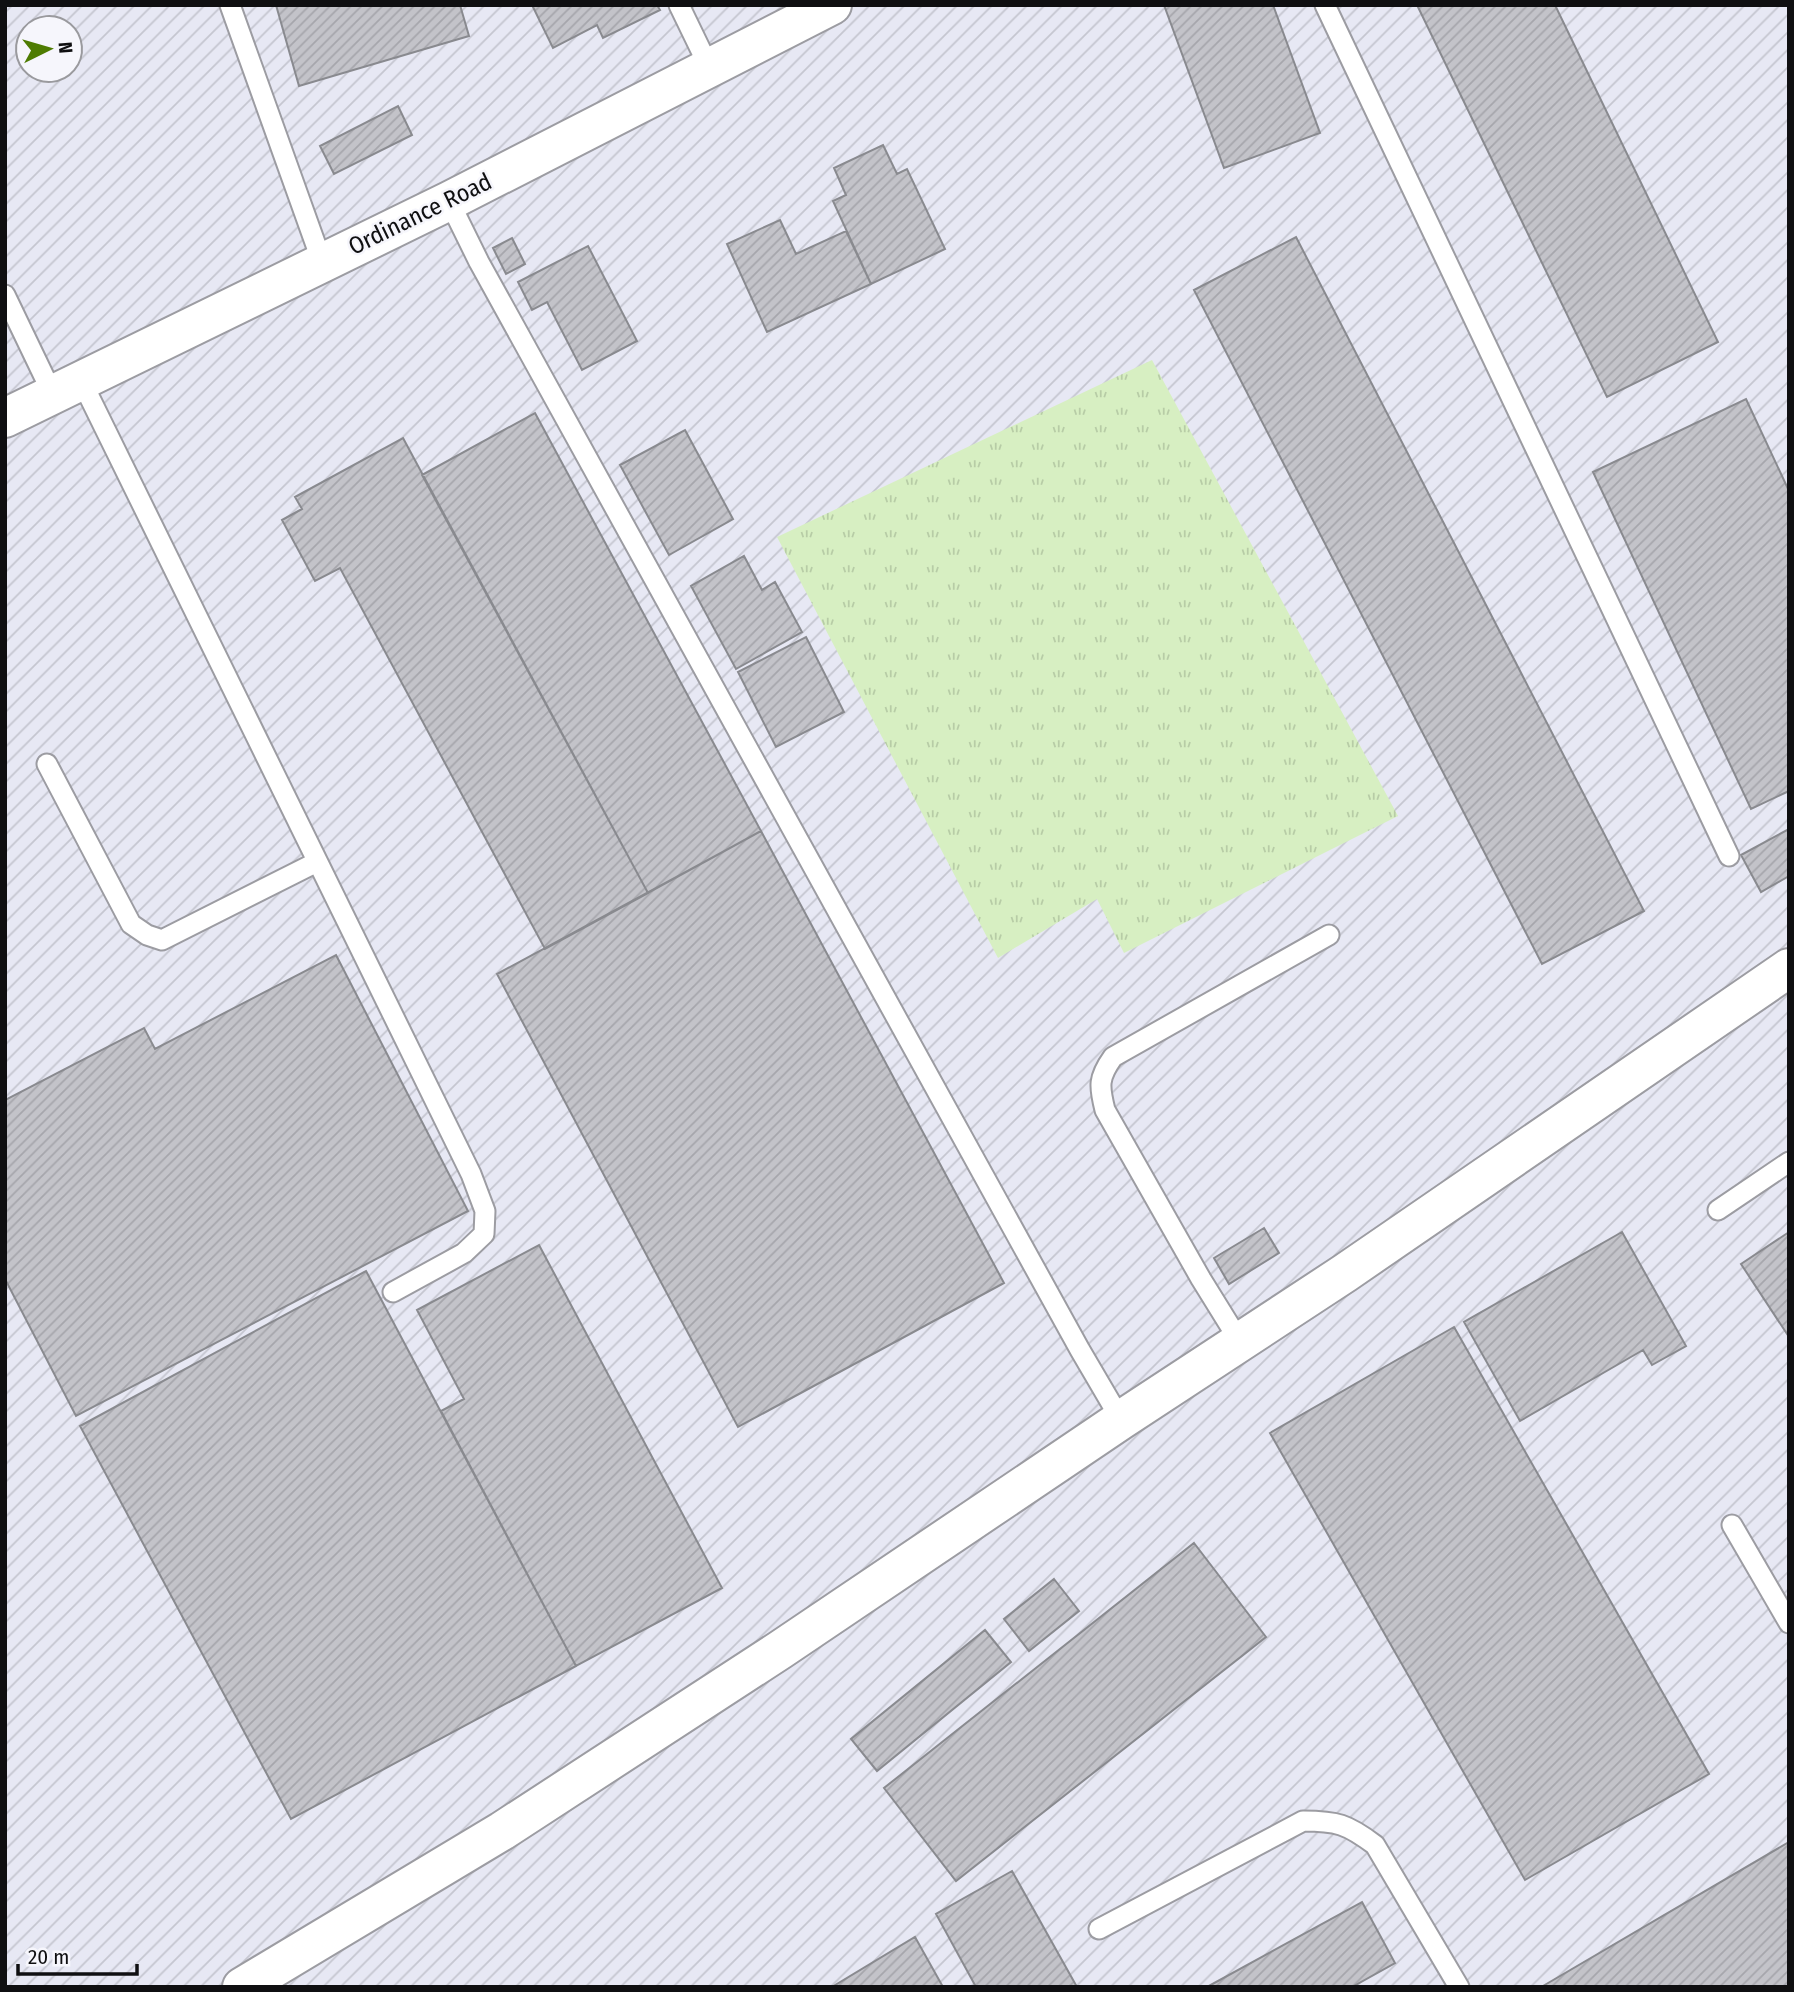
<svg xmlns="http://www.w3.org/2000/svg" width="1794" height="1992" viewBox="0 0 1794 1992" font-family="'Fira Sans Condensed',sans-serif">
	<defs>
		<pattern id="industrial-furrows" width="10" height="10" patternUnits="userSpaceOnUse" patternTransform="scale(1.75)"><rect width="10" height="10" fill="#e7e8f4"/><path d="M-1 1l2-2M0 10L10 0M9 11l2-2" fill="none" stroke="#c5c6d0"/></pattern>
		<pattern id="grass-tufts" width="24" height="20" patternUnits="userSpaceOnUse" patternTransform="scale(1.75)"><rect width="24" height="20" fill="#d7efc2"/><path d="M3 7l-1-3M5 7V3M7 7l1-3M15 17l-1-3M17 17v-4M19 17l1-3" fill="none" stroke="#b7cca6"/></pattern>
		<pattern id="building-hatch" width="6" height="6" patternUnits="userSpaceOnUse" patternTransform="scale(1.75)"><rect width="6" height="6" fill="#c3c3c9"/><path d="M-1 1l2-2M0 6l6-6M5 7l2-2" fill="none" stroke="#a6a6ac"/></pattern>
	</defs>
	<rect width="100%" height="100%" fill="#f6f6fc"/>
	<!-- industrial -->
	<path fill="url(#industrial-furrows)" fill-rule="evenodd" d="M5,5H1789V1987H5ZM28,28H70V70H28Z"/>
	<!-- grass -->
	<path fill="url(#grass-tufts)" d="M1152,360L1398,816L1124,953L1097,899L998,958L777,537Z"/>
	<!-- building -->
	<path fill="url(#building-hatch)" stroke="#898a8f" stroke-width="2" d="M276,5H460L469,36L299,86Z
		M532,5H657L660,10L603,38L597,25L553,48Z
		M1164,5H1273L1320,133L1224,168Z
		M1417,5H1555L1718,342L1607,397Z
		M398,106L412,135L334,174L320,146Z
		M883,145L897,174L907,169L945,249L871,284L833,201L846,195L834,168Z
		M780,220L796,254L846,231L871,284L767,332L727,244Z
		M1296,237L1644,911L1542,964L1194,290Z
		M512,238L525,264L506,274L493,248Z
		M588,246L637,341L582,370L547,302L532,310L518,282Z
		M1746,399L1789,491V791L1751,809L1593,472Z
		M535,413L761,831L648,893L422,475Z
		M685,430L733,519L669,555L620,465Z
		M403,438L648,893L545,949L340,568L315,581L282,520L302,509L295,497Z
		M744,556L762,590L775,582L802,632L736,669L691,586Z
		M806,637L844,712L776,747L738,672Z
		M1789,829V876L1761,892L1741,855Z
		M761,831L1004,1283L738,1427L497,974Z
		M336,955L468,1211L76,1416L5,1279V1100L144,1028L155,1049Z
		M1264,1228L1279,1253L1229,1284L1214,1258Z
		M1622,1232L1686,1346L1652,1365L1643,1350L1520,1421L1464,1322Z
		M1789,1232V1337L1741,1264Z
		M539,1245L722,1588L576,1666L441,1411L464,1399L417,1310Z
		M366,1271L576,1666L291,1819L80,1426Z
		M1454,1327L1709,1774L1525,1880L1270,1433Z
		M1194,1543L1266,1637L956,1881L884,1788Z
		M1054,1579L1079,1611L1029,1651L1004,1619Z
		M985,1630L1011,1662L877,1771L851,1739Z
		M1789,1842V1987H1543V1986Z
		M1012,1871L1077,1987H976L936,1914Z
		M1362,1902L1395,1963L1352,1987H1207Z
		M915,1937L943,1987H832Z"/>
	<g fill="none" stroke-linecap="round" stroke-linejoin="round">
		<defs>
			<path id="service" d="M230,5L322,262
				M679,5L709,67
				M1325,5L1729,856
				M449,201L479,262L1080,1350L1121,1420
				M5,295L53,395
				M82,382L471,1174L485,1211L484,1234L464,1253L393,1292
				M47,764L131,924L147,935L162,940L317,862
				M1718,1210L1789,1162
				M1240,1342L1201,1279L1105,1110C1099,1086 1098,1078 1113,1057L1329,935
				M1732,1525L1789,1623
				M1099,1929L1303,1821C1337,1821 1347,1824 1375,1845L1459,1987"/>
			<path id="minor" d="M242,1987L502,1831L780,1650L1121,1420L1345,1273L1789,968"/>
			<path id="tertiary" d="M5,418L449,201L832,5"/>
		</defs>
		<!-- service casing -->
		<use href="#service" stroke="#9c9ca2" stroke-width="23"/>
		<!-- minor casing -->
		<use href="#minor" stroke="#9c9ca2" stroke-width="42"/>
		<!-- tertiary casing -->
		<use href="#tertiary" stroke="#9c9ca2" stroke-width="42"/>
		<!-- service -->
		<use href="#service" stroke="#fff" stroke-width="19"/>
		<!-- minor -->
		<use href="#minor" stroke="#fff" stroke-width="38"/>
		<!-- tertiary -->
		<use href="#tertiary" stroke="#fff" stroke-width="38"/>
	</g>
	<g text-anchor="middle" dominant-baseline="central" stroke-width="5" stroke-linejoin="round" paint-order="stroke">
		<!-- street labels -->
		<g font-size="24" fill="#0f0f11" stroke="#f6f6fc">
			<text transform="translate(420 214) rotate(-26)">Ordinance Road</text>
		</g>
	</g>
	<!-- border -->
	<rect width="1794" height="1992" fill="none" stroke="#0f0f11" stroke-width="14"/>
	<!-- north arrow -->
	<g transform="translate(49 49) rotate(85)"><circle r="33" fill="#f6f6fc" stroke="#9a9a9e" stroke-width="2"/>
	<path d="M0-5L12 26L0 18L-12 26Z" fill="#4e7c02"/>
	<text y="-10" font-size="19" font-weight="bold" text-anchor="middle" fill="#0f0f11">N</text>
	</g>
	<!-- scale -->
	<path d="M18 1964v10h119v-10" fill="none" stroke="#0f0f11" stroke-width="3.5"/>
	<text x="28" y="1964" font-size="21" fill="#0f0f11" stroke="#f6f6fc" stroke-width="5" paint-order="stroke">20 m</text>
</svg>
